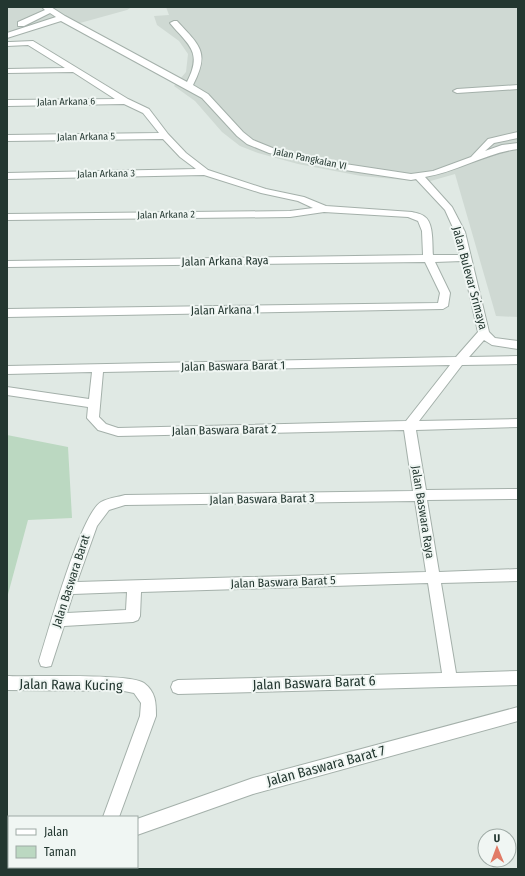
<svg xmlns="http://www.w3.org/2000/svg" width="525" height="876" viewBox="0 0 525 876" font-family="'Fira Sans Condensed',sans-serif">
	<rect width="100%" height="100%" fill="#e0e9e4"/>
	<!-- built -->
	<path fill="#cfd9d3" d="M7,7H132L127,10L80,23L57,22L10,37L7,40Z
		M166,7H518V141L516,142L518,147V317L496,316L455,174L427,182L361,176L298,164L258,153L240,146L222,132L195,101L174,86L186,72L188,54L179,41L157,25L154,16L169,15Z"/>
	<!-- green -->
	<path fill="#bbd8c1" d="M7,435L68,447L72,518L28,520L7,598Z"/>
	<!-- building -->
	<path fill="#b9c6c0" stroke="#b3c2bb" d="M56,867H80L79,869H54Z"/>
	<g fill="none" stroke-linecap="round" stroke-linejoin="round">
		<defs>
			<path id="minor" d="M42,7H51L65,16L187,82C203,51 188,45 170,23L174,21H177C200,46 210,52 193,85L208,94L243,132L253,140L275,149L345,164L411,174L433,171L471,157L488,139L518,132V138L494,143L485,151L502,145L518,143V149C486,153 457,172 425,177L452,207L465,232L489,332L495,338L518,341V349L492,345L484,340L469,357L518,356V364L462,365L419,421L518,419V427L416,430L426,490L518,489V499L427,500L439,572L518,569V581L441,583L456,673L518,671V685L178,694L173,692L171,687L173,682L178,680L442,673L428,583L141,592L140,616L138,620L133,622L64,626L51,666L46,667L41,666L39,661C48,633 80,515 101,502C108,498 118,497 125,495L413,491L404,430L118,436L98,430L87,418L88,407L7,395V387L89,399L92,372L7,374V366L456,357L478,332L462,261L435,262L450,293L448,306L443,309L7,317V309L438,303L440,293L425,262L7,267V261L423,255L422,231L418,221L408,217L324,212L290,217L7,220V214L290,211L313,208L298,201L261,193L204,175L7,179V173L196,169L180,157L163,139L7,141V135L159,133L143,113L124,104L7,106V100L115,99L73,72L7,73V69L65,68L28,45L7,46V42H10L33,41L128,99L149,109L168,134L186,153L208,170L266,189L304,197L326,206L412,212C416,213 422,214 425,217C434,223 432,246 433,255H460L455,232L445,210L416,179L411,180L345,170L269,153L247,144L237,136L202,98L61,21L7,38V33L56,17L50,13L24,26H18V22L45,10ZM450,365L406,421L118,428L106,424L99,417L103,372ZM415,501L426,572L77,582L97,526L109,510L125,505ZM127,592L126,610L67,613L73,594Z
				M518,85V89L457,93L453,91L457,89Z
				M7,676C30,677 130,673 144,683C156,692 156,703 156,716L119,817H103L140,716L141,703L134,693L124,691L7,690Z
				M518,707V721L253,794L137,835V819L253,778Z
				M102,867H118V869H102Z"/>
		</defs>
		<!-- minor casing -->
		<use href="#minor" stroke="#a4b0aa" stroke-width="2"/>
		<!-- minor -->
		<use href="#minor" fill="#fff" fill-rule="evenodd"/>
	</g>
	<g text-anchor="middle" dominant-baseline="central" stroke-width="4" stroke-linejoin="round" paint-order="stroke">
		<!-- far-street labels -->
		<g font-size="10" fill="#233730" stroke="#f0f6f3">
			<text transform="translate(66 102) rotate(-1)">Jalan Arkana 6</text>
			<text transform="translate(86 137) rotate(-1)">Jalan Arkana 5</text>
			<text transform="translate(310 159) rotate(12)">Jalan Pangkalan VI</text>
			<text transform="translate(106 174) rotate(-1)">Jalan Arkana 3</text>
			<text transform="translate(166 215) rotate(-1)">Jalan Arkana 2</text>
		</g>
		<!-- street labels -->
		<g font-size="12" fill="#233730" stroke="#f0f6f3">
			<text transform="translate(225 261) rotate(-1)">Jalan Arkana Raya</text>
			<text transform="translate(470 278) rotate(75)">Jalan Bulevar Srimaya</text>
			<text transform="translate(225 310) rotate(-1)">Jalan Arkana 1</text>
			<text transform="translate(233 366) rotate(-1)">Jalan Baswara Barat 1</text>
			<text transform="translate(224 430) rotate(-1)">Jalan Baswara Barat 2</text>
			<text transform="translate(262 499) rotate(-1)">Jalan Baswara Barat 3</text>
			<text transform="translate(423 512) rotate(81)">Jalan Baswara Raya</text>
			<text transform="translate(71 581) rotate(-72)">Jalan Baswara Barat</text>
			<text transform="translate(283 582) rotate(-2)">Jalan Baswara Barat 5</text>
		</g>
		<!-- near-street labels -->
		<g font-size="14" fill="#233730" stroke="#f0f6f3">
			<text transform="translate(314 683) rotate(-2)">Jalan Baswara Barat 6</text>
			<text transform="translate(71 685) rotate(1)">Jalan Rawa Kucing</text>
			<text transform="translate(326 766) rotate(-15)">Jalan Baswara Barat 7</text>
		</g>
	</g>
	<!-- border -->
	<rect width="525" height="876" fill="none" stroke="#233730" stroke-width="16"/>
	<!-- legend -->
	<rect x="8" y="816" width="130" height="52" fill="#f0f6f3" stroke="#9eaaa5"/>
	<rect x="16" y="829" width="20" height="6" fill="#ffffff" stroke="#9eaaa5"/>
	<text x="44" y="836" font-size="12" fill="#233730">Jalan</text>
	<rect x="16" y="846" width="20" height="12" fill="#bbd8c1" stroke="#9eaaa5"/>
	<text x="44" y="856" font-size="12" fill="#233730">Taman</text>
	<!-- north arrow -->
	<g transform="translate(497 848) rotate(359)"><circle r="19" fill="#f0f6f3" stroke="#9eaaa5"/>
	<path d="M0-3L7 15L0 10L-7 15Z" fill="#e17b66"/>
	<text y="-6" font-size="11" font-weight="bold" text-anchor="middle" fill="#233730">U</text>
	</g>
</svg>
